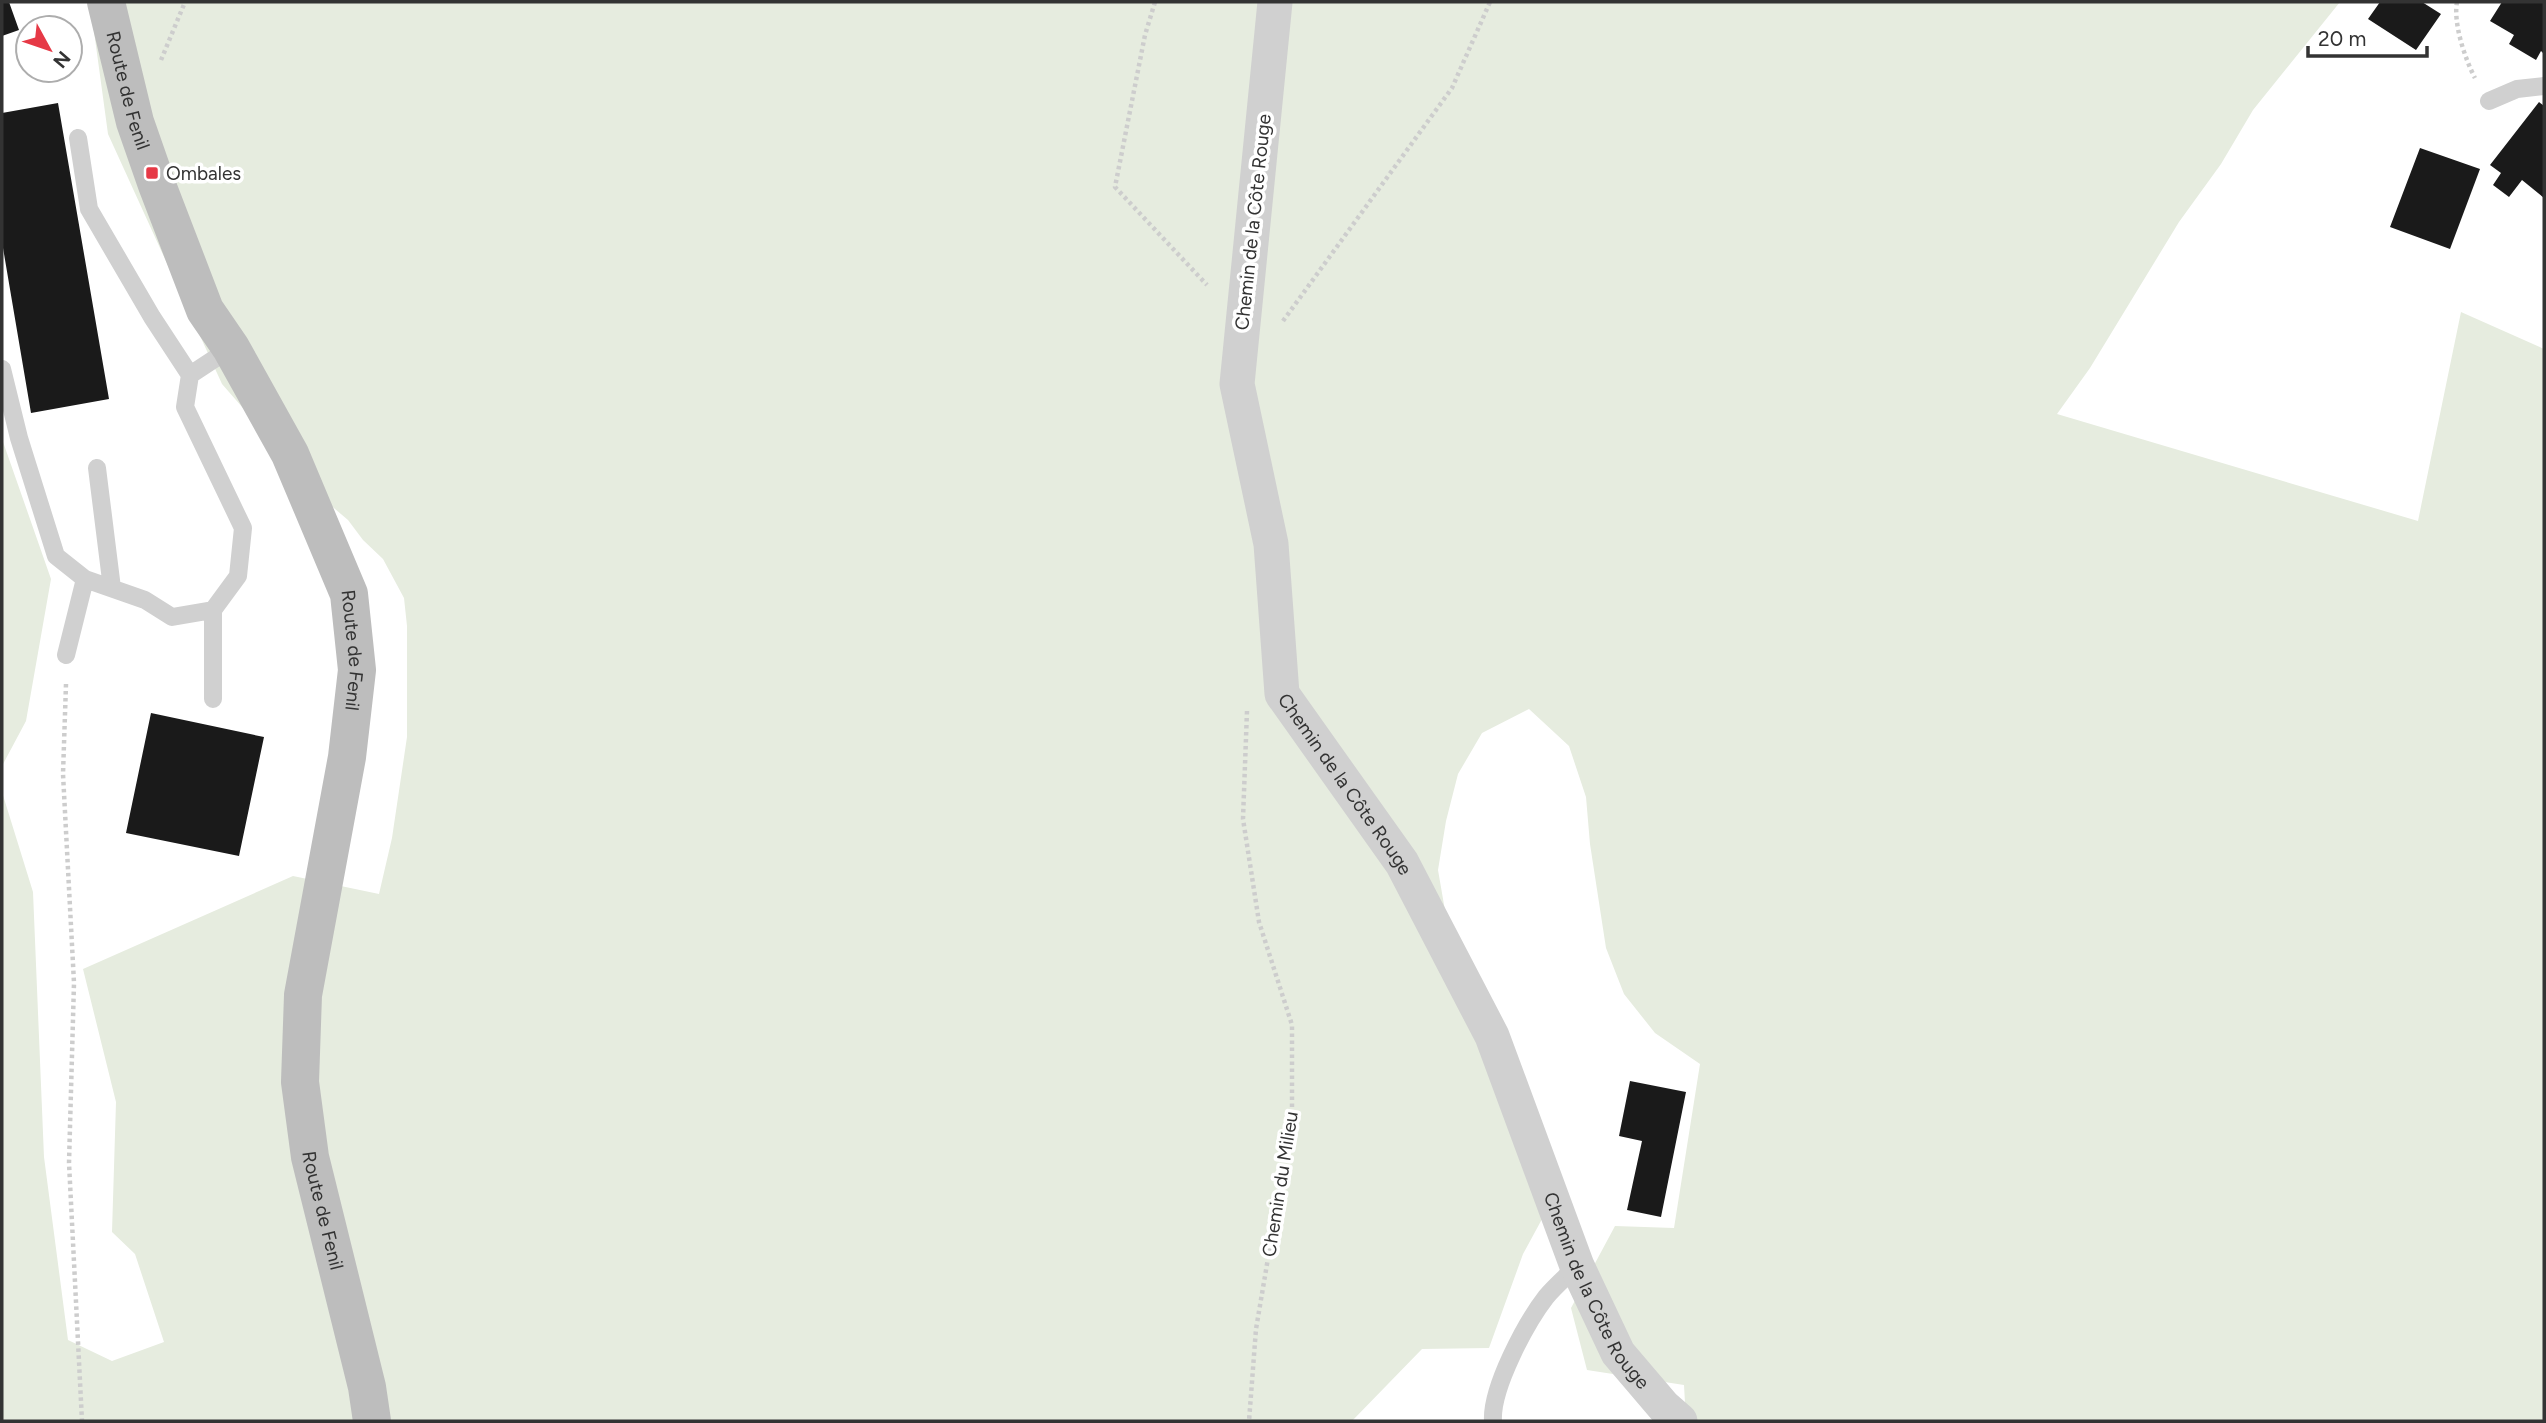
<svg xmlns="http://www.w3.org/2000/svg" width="2546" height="1423" viewBox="0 0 2546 1423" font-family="Figtree,sans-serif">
	<rect width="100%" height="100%" fill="#fff"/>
	<!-- green -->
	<path fill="#e6ecdf" d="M90,2H2340L2253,110L2221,164L2179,222L2090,368L2057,414L2418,521L2461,312L2544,349V1421H1686L1684,1385L1587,1370L1571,1308L1615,1226L1674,1228L1700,1064L1655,1033L1624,994L1606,948L1590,844L1586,797L1569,746L1529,709L1482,733L1458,774L1446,821L1438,870L1447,922L1548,1208L1523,1254L1489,1348L1422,1349L1352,1421H2V792L33,892L44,1157L68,1340L112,1361L164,1342L135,1254L112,1232L116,1102L83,969L293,876L379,894L392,838L407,737V626L404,598L383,559L363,540L348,520L328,503L295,468L222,384L108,134Z
		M2,439L51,579L26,721L2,766Z"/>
	<!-- building -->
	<path fill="#1a1a1a" d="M2,2H9L19,30L2,36Z
		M2380,2H2422L2441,14L2416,50L2368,19Z
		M2502,2H2544V54L2541,51L2536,60L2509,44L2514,35L2490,21Z
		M2539,102L2544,106V198L2522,180L2509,197L2493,185L2501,173L2490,165Z
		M58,103L109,399L31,413L2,242V113Z
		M2420,148L2480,169L2450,249L2390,227Z
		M151,713L264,737L239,856L126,833Z
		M1630,1081L1686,1092L1661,1217L1627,1210L1642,1141L1619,1136Z"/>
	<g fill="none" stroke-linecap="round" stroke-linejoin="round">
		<!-- path -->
		<path stroke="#cdcdcd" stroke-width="4.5" stroke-dasharray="3.5 3.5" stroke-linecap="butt" d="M1155,2L1145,35L1115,187L1207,285
			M2457,2C2453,23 2465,59 2475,78
			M161,60L185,2
			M1283,321L1452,88L1490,2
			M66,684L63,774L74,983L69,1163L82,1421
			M1247,711L1243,819L1259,922L1292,1025V1117L1256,1329L1249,1421"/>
		<!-- lane -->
		<path stroke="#d0d0d0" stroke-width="18" d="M2489,101L2517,89L2544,86
			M78,138L89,209L152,317L190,375
			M2,369L19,438L56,556L85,579L145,600L172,617L213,610L238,576L243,528L185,407L190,375L231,348
			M97,468L112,588
			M213,610V699
			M66,655L85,579
			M1493,1421C1491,1388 1526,1323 1546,1297C1555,1286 1567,1276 1577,1266"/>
		<!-- street -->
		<path stroke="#d0d0d0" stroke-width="35" id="s1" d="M1275,2L1237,384L1271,544L1282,694L1402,863L1492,1036L1577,1266L1618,1353L1664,1407L1680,1421"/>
		<!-- secondary -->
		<path stroke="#bdbdbd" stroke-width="38" id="s2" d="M106,2L135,122L157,185L205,310L231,348L290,454L349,594L357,670L347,757L303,995L300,1082L310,1157L367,1387L372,1421"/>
	</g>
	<!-- markers -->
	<rect fill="#e63946" stroke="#fff" stroke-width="2.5" x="145" y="166" width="14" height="14" rx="3.5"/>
	<g text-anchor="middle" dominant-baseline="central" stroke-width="7" stroke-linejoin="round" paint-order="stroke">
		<!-- street labels -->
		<g font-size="19" fill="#333" stroke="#fff">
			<text stroke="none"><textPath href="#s2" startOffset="91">Route de Fenil</textPath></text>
			<text transform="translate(1253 222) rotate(-84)">Chemin de la Côte Rouge</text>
			<text stroke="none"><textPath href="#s2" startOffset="700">Route de Fenil</textPath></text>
			<text stroke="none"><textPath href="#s1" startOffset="808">Chemin de la Côte Rouge</textPath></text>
			<text transform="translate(1280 1184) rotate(-81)">Chemin du Milieu</text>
			<text stroke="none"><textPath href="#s2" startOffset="1267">Route de Fenil</textPath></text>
			<text stroke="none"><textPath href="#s1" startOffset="1376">Chemin de la Côte Rouge</textPath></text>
		</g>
		<!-- poi labels -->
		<g font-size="19" fill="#333" stroke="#fff" text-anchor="start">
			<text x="166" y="173">Ombales</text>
		</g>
	</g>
	<!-- border -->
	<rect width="2546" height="1423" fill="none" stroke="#333333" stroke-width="7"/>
	<!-- north arrow -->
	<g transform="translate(49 49) rotate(130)"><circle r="33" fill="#ffffff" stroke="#adadad" stroke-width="2"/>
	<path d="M0-5L12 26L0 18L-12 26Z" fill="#e63946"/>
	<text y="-10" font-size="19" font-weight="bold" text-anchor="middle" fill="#333333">N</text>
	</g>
	<!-- scale -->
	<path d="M2308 46v10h119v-10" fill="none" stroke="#333333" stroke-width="3.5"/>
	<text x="2318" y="46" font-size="21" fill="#333333" stroke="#ffffff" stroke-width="5" paint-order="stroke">20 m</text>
</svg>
